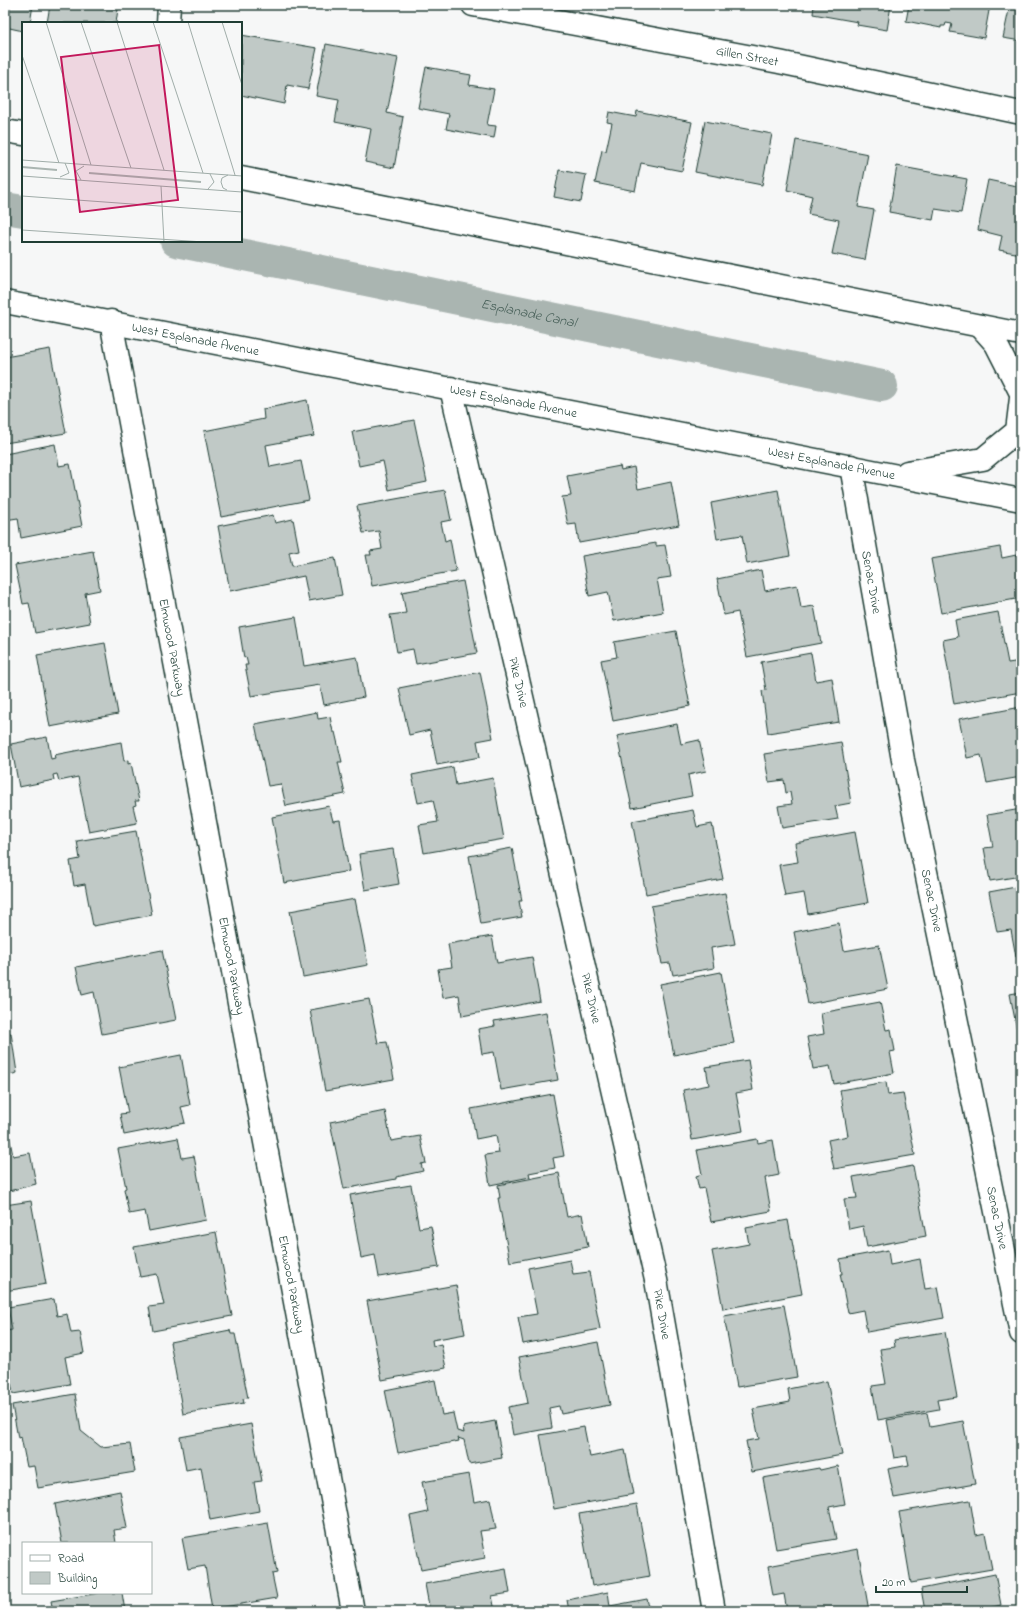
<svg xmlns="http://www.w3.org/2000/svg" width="1026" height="1616" viewBox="0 0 1026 1616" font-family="'Indie Flower',sans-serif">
	<rect width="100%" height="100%" fill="#f6f7f7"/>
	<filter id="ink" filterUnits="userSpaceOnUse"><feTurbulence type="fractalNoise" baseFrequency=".025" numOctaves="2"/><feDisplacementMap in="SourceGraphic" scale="8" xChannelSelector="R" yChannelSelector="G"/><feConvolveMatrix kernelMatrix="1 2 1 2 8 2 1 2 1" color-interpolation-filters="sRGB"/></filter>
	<g filter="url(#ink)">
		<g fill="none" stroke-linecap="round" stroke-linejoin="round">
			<!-- canal -->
			<g stroke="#aab5b1" stroke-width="32">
				<path d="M5,208L23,211"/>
				<path id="s1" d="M176,241L882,386"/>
			</g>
		</g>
		<!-- building -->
		<path fill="#c0c9c6" stroke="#1f3d34" d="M5,5H33L30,23H23V31L5,27Z
			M50,5H97L118,9L116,23H47Z
			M814,5H891L887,30L857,25L858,22L813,14Z
			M909,5H990L984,38L950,32L952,24L946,23L945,26H941V28L906,21Z
			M1010,5H1021V41L1003,38Z
			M241,35L317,48L308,89L287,85L284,104L241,95Z
			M326,44L398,58L387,113L403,117L394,168L365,162L371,129L335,122L339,100L316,96Z
			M426,67L471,75L469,85L494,89L487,125L496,126L494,138L446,129L449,114L418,108Z
			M637,111L692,122L682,171L641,163L635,191L595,183L602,150L606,151L612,123L607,122L609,112L636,117Z
			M705,121L772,134L762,185L695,172Z
			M796,140L868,154L858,207L874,210L865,260L832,254L839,220L808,214L812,196L787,190Z
			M897,166L967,179L961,213L935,209L933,220L889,212Z
			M559,170L586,175L581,202L554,197Z
			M988,180L1021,187V254L999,250L1002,236L978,230Z
			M50,349L66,433L5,443V357Z
			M307,400L314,436L266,445L270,467L301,461L309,500L221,517L204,431L264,419L263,409Z
			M414,420L427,482L389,490L383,461L359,466L352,432Z
			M55,444L59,466L70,464L82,526L21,538L18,518L5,520V454Z
			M620,466L621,470L634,467L638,489L671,482L679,525L579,543L576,524L568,525L562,497L571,496L567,476Z
			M445,490L451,520L441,522L445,541L450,539L456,571L372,586L366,555H371L370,551L382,549L379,531L363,533L357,506Z
			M778,490L790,556L747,564L742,535L717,539L711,503Z
			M273,515L275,523L293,519L299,550L289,552L292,566L335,558L342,595L309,601L304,576L230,591L218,526Z
			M656,543V546L665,545L671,577L657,579L663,612L614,621L608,592L589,596L582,556Z
			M1000,547L1002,558L1021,554V598L941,613L931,559Z
			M93,551L100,590L85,593L90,623L35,633L29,603L23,604L15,565Z
			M761,570L765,591L797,585L801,608L814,606L821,643L747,657L738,612L724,615L717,579Z
			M463,581L477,653L416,664L413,649L397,652L390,615L406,613L402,592Z
			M998,612L1008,663L1021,661V692L954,704L943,640L958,637L955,620Z
			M296,617L304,666L357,657L364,697L324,705L320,685L251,696L245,665H248L246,657L244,658L239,627Z
			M676,631L690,706L613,721L601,660L617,657L614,642Z
			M105,643L118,714L50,727L37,655Z
			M811,653L816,681L832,678L839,722L768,733L762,691L766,690L761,662Z
			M480,672L493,738L477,741L480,757L437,765L430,730L409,735L399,688Z
			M1021,707V777L987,783L981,755L967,758L959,719Z
			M317,712L318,719L330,717L333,732H335L342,762H338L345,794L286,806L281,784L268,786L255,724Z
			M677,724L681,744L699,740L706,771L688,775L692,796L632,808L617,736Z
			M47,737L51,759L55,758L54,755L121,742L124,761L128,760V764L131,763L139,801H135L136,805L133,806L137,823L89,832L78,777L59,781L57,774L53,775L54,780L19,787L11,744Z
			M841,742L851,803L835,806L838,819L782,828L778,806L792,804L790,792L786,793L784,780L769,782L764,754Z
			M453,767L456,785L493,778L504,839L424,853L419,825L438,822L433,800L418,803L412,775Z
			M329,806L333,821L340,820L349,871L284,883L272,817Z
			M1021,809V876L990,881L984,848L993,847L987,815Z
			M693,810L697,827L712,824L723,879L646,894L632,821Z
			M136,831L152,915L93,926L85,884L74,886L70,861L80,859L77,841Z
			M855,832L868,903L808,914L804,893L785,896L779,865L798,862L795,843Z
			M512,848L522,901H519L522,917L481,924L469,856Z
			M393,849L399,884L365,890L359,854Z
			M1021,886V956L1016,957L1011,930L997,932L989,892Z
			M725,893L735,944L711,948L714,968L673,975L670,963L662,964L651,906Z
			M355,899L368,965L303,977L290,911Z
			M839,923L844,951L879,945L888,989L808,1004L794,932Z
			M492,936L497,963L532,957L540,1001L462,1016L459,995L443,998L438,969L452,967L448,944Z
			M162,950L176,1020L102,1034L94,992L82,995L76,967Z
			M721,972L734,1043L674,1055L660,984Z
			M1021,992V1051L1010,994Z
			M369,999L378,1043L387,1042L394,1079L325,1091L310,1010Z
			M880,1002L886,1030L891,1029L895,1051L890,1052L894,1073L834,1084L830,1066L813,1069L807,1037L824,1034L821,1013Z
			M546,1012L558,1080L501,1090L494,1052L482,1054L478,1029L495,1026L494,1021Z
			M11,1033L17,1073L5,1076L9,1094L5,1095V1034Z
			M181,1055L190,1105L181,1107L185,1123L124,1135L120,1114L128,1113L119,1067Z
			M748,1060L753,1090L736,1093L743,1131L692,1140L683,1090L709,1085L706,1067Z
			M886,1082L888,1095L903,1093L915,1155L834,1169L828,1140L848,1136L840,1090Z
			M553,1094L564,1156L553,1158L555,1168L529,1173L530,1177L490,1185L485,1155L499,1153L496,1135L476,1139L471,1109Z
			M385,1111L391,1141L420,1136L426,1163L421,1164L423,1171L396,1177V1179L344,1189L330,1122Z
			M5,1120H6L13,1156L30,1153L36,1184L5,1192Z
			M178,1138L182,1158L194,1156L206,1220L149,1231L145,1211L129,1214L124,1189L126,1188L118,1149Z
			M757,1139L758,1143L773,1140L779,1175L765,1178L771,1211L711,1222L704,1188L699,1189L696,1176L702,1174L697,1150Z
			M913,1166L926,1236L867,1247L863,1226L849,1229L844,1199L857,1198L853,1177Z
			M559,1173L567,1217L582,1214L588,1247L510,1262L498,1198H500L498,1185Z
			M411,1185L419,1228L431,1226L439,1267L379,1277L375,1255L361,1258L350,1195Z
			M31,1201L46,1284L5,1291V1205Z
			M788,1220L802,1294L723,1309L712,1251L749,1244L746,1228Z
			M216,1232L232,1316L153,1331L149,1307L164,1305L157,1274L140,1277L134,1247Z
			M888,1250L890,1265L920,1259L925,1289L938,1287L944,1318L867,1332L863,1310L848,1313L840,1274H842L840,1259Z
			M570,1260L573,1274L589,1272L600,1329L523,1344L518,1317L537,1314L528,1268Z
			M456,1285L465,1334L432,1340L433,1346L441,1344L446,1368L382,1380L367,1301Z
			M54,1299L57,1316L67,1314L71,1333L80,1332L84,1353L65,1357L70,1384L13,1394L5,1351V1331L12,1330L8,1307Z
			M784,1305L797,1377L737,1387L724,1316Z
			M230,1330L231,1334H235L248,1398L243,1399L244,1403L183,1414L170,1342Z
			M945,1332L957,1397L937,1400L939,1409L878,1420L872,1386L886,1384L880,1349L895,1347L894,1340Z
			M598,1342L610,1405L561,1414L559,1406L549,1408L552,1428L513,1435L508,1407L528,1403L519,1357Z
			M435,1380L442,1415L453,1413L457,1431L464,1433L463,1427L495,1421L502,1458L469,1464L464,1440L458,1438L459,1441L398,1453L385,1390Z
			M827,1381L842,1455L752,1472L746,1441L759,1439L753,1409L790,1402L788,1389Z
			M75,1394L81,1431L101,1447L130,1444L135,1472L38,1488L34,1466L27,1467L21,1437L18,1438L12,1405Z
			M927,1413L930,1427L963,1421L975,1484L894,1498L888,1469L909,1465L907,1456L894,1458L887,1420Z
			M251,1424L262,1481L254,1482L259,1511L210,1520L201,1467L186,1470L180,1437Z
			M584,1427L590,1457L625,1450L634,1494L554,1509L540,1435Z
			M838,1466L845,1504L829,1507L836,1539L776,1549L763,1478L819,1468L820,1470Z
			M469,1474L474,1502L490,1499L496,1529L480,1531L485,1558L421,1570L410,1516L428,1512L422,1482Z
			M120,1491L127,1528L114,1530L116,1543H62L55,1504Z
			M970,1500L976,1535L985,1533L992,1569L911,1583L899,1512Z
			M637,1504L650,1576L592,1586L579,1514Z
			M268,1523L277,1573L272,1574L277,1598L212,1609L205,1566L188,1569L182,1538Z
			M858,1549L869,1611H787L784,1594L773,1596L768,1566Z
			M506,1569L510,1593L492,1596L495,1611H430L425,1584Z
			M995,1574L1001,1605L989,1608L990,1611H925L921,1589Z
			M608,1592L610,1606L647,1599L650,1611H569L567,1600Z
			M99,1593H122L125,1611H53L51,1601Z"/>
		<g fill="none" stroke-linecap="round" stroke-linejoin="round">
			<defs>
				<g id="street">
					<path id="s2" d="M473,5L779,62L1021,113"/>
					<path d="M168,23L169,5"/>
					<path id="s3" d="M111,321L353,1611"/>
					<path id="s4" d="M451,388L656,1280L714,1611"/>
					<path id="s5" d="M851,466L903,760L1021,1333"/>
				</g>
				<g id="secondary">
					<path d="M5,131L23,134"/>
					<path d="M241,178L1021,334"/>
					<path id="s6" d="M5,302L1021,500"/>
					<path d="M980,326L996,344L1021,393"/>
					<path d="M907,472L983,459L1017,431L1021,398"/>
				</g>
			</defs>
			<!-- street casing -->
			<use href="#street" stroke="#1f3d34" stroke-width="25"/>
			<!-- secondary casing -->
			<use href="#secondary" stroke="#1f3d34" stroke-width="25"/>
			<!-- street -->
			<use href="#street" stroke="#fff" stroke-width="22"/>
			<!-- secondary -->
			<use href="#secondary" stroke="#fff" stroke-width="22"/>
		</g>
	</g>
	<g text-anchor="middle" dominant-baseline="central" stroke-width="3" stroke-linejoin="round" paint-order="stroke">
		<!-- street labels -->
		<g font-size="13" fill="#1f3d34" stroke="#fff">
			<text stroke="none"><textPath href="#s2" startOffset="279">Gillen Street</textPath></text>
			<text stroke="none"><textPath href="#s6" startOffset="194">West Esplanade Avenue</textPath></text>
			<text stroke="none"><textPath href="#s6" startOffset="518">West Esplanade Avenue</textPath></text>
			<text stroke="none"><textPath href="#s6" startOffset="842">West Esplanade Avenue</textPath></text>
			<text stroke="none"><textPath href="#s5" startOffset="118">Senac Drive</textPath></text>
			<text stroke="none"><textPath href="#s3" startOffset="332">Elmwood Parkway</textPath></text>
			<text stroke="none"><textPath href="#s4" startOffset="302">Pike Drive</textPath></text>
			<text stroke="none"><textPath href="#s5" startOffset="442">Senac Drive</textPath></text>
			<text stroke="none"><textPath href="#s3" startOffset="656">Elmwood Parkway</textPath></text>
			<text stroke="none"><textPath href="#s4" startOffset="626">Pike Drive</textPath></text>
			<text stroke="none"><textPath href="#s5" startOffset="766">Senac Drive</textPath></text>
			<text stroke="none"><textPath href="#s3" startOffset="980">Elmwood Parkway</textPath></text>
			<text stroke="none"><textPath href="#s4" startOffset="950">Pike Drive</textPath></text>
		</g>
		<!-- water labels -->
		<g font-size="14" font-style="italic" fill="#49615a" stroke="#fff">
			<text stroke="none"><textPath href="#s1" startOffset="360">Esplanade Canal</textPath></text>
		</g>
	</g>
	<!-- overview -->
	<g transform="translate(22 22)">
		<rect width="220" height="220" fill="#f6f7f7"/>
		<path fill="none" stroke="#aab5b1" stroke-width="2" d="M0,145L35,148M67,151L179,160"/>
		<path fill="none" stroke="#a0ada9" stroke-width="1" d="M24,0L69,143M59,0L109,146M95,0L142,148M131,0L181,151M166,0L213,153M200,0L220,63M0,33L37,141M0,138L220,154M0,154L220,170M38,155L47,151L43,141M59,158L54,149L62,144M139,164L142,220M186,167L192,160L188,152M205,168L201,166L199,160L200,156L206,153M0,174L220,190M0,208L182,220"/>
		<path fill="#c2185b" fill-opacity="0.15" stroke="#c2185b" stroke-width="2" d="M137,23L156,178L58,190L39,35Z"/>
		<rect width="220" height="220" fill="none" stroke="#1f3d34" stroke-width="2"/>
	</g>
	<!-- margin -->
	<rect width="1026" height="1616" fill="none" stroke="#fff" stroke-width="20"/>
	<rect x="10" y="10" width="1006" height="1596" fill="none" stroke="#1f3d34" stroke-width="1.5" filter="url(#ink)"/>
	<!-- legend -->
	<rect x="22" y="1542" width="130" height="52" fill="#ffffff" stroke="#a5b1ae"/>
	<rect x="30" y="1555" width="20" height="6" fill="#ffffff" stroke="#a5b1ae"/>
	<text x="58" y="1562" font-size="12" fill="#1f3d34">Road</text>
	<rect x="30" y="1572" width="20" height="12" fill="#c0c9c6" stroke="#a5b1ae"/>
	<text x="58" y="1582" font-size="12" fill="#1f3d34">Building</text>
	<!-- scale -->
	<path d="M876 1586v6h91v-6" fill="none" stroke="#1f3d34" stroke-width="2"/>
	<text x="882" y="1586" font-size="12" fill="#1f3d34" stroke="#ffffff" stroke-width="3" paint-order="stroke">20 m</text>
</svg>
